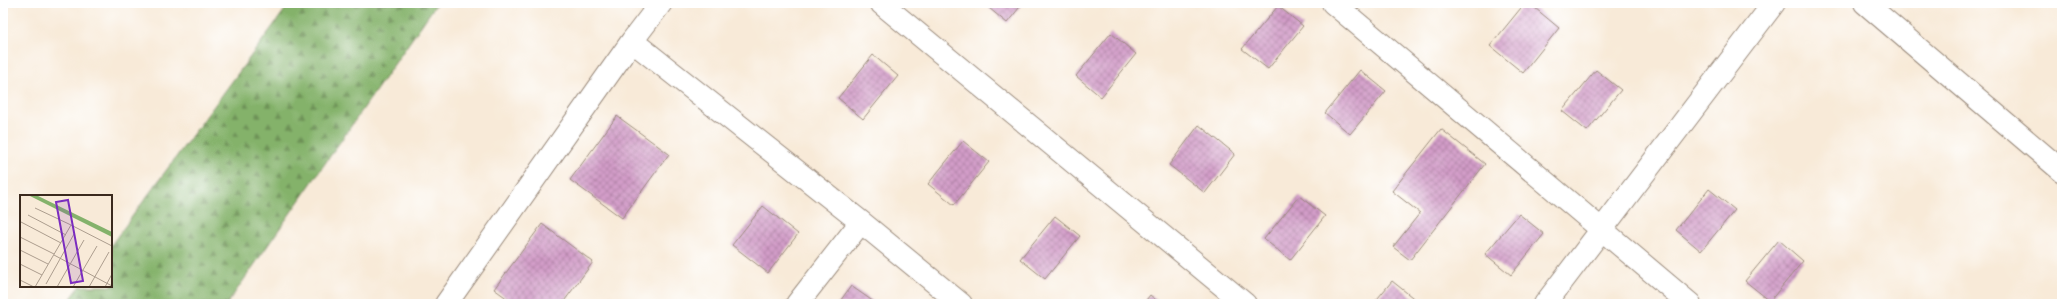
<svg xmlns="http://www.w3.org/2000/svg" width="2065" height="307" viewBox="0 0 2065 307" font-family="'Old Standard TT',serif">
	<defs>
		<pattern id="forest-firs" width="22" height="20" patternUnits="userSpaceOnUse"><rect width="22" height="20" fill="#84b26b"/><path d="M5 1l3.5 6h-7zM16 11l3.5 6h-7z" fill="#6d9157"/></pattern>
		<pattern id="building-cross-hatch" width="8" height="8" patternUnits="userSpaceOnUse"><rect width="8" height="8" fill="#d29cc8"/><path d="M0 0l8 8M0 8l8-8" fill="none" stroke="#ac7fa2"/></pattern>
	</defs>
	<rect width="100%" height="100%" fill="#fff"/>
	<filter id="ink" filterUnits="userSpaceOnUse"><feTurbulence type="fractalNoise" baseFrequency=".025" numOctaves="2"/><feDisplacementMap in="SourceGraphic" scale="8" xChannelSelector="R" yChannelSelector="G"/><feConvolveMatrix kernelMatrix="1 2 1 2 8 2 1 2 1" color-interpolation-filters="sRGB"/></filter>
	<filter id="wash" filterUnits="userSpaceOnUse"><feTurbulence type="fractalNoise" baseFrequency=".012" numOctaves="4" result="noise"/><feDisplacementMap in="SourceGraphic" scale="16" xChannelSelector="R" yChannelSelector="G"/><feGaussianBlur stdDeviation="0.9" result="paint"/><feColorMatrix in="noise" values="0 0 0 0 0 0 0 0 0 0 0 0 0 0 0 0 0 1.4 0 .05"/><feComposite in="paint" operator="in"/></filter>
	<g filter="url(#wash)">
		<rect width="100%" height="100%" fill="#f8ead8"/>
		<!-- forest -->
		<path fill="url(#forest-firs)" stroke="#606e44" d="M290,3H437L227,304H67L80,286H111V245Z"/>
		<g id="blocks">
			<!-- building -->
			<path fill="url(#building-cross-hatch)" d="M983,3H1023L1007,23Z
				M1525,3H1529L1559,28L1523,73L1490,46Z
				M1278,6L1303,26L1268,69L1242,49Z
				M1111,33L1136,54L1101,97L1076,76Z
				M873,55L898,76L863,119L838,98Z
				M1360,70L1386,91L1350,134L1325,113Z
				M1596,70L1621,90L1587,131L1562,111Z
				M617,116L669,154L622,218L570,180Z
				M1199,125L1235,154L1205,193L1169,165Z
				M1441,129L1485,164L1410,260L1393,247L1420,213L1392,191Z
				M963,141L989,162L954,205L928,184Z
				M1709,189L1735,210L1701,251L1676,230Z
				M1299,196L1325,216L1290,260L1264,239Z
				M763,206L798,234L768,273L732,245Z
				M1519,214L1544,234L1511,275L1485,254Z
				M1055,216L1080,236L1045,279L1020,259Z
				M542,224L593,262L562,304H515L494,289Z
				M1779,240L1803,261L1770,301L1745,281Z
				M1392,281L1417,301L1415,304H1373Z
				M851,286L877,304H838Z
				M1150,295L1161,304H1143Z"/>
		</g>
	</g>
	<g filter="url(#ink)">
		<use href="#blocks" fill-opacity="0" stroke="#9a8a7b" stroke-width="1"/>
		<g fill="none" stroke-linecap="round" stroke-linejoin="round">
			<defs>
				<path id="minor" d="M661,3L632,41L861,222L961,304
					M1333,3L1690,304
					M1865,3L2062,171
					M882,4L1245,304
					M446,304L632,41
					M797,304L861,222
					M1545,304L1774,3"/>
			</defs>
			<!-- minor casing -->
			<use href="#minor" stroke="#9a8a7b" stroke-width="24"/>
			<!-- minor -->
			<use href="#minor" stroke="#fff" stroke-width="22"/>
		</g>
	</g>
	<!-- overview -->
	<g transform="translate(20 195)">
		<rect width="92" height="92" fill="#f8ead8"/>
		<path d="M16,0L92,37V42L10,1Z" fill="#84b26b"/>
		<path fill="none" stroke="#ac9d8e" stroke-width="1" d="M15,13L51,30M8,20L46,40M1,27L41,48M0,42L34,59M0,55L28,69M34,60L92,91M0,69L22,80L15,92M22,80L51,30L92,51M0,85L14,92M26,89L54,39M37,92L64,45M53,92L77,51M69,92L89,57M85,92L92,79"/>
		<path fill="#7b2cbf" fill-opacity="0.15" stroke="#7b2cbf" stroke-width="2" d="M48,5L63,86L51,88L36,7Z"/>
		<rect width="92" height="92" fill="none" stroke="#3b2a1e" stroke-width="2"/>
	</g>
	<!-- margin -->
	<rect width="2065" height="307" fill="none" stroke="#fff" stroke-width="16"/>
</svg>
